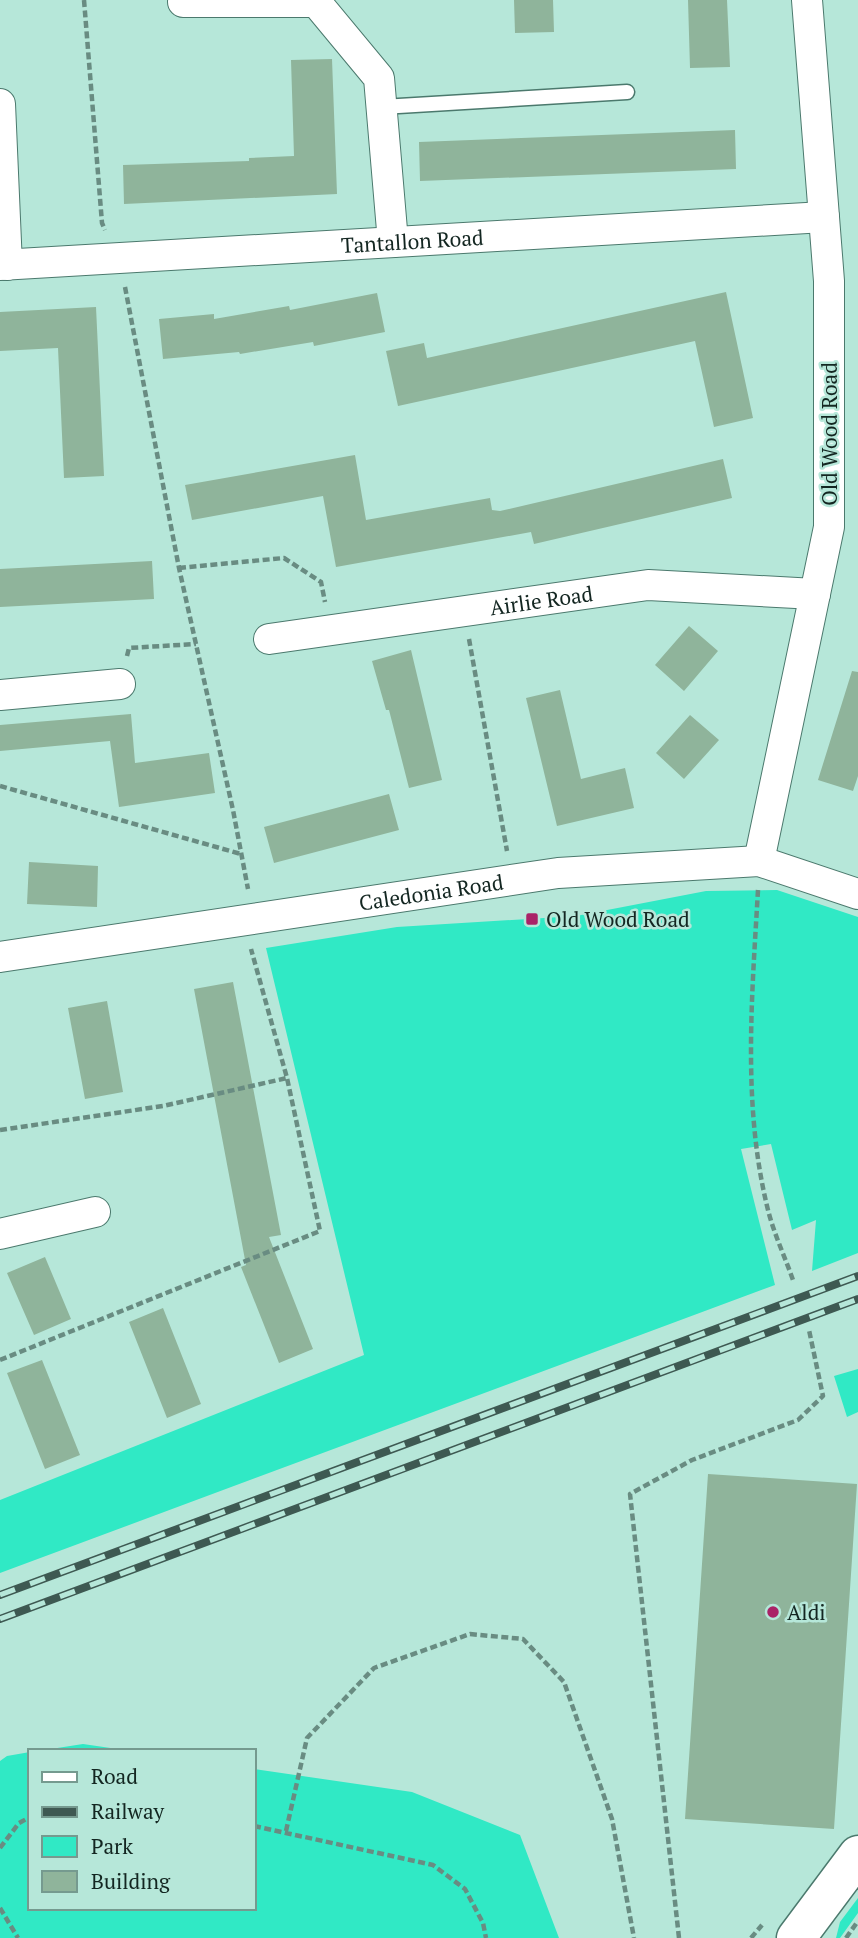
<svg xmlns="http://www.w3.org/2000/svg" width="858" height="1938" viewBox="0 0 858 1938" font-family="'PT Serif',serif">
	<rect width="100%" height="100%" fill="#b6e7d9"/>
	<!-- green -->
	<path fill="#30e9c5" d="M777,890L858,917V1253L812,1271L816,1220L792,1230L771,1144L741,1149L775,1285L0,1573V1500L364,1355L266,948L397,927L576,916L706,891Z
		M858,1369V1412L847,1417L834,1376Z
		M83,1744L131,1751H38Z
		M30,1752V1908H254V1769L412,1792L520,1835L559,1938H0V1761L7,1756Z
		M858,1898V1913L840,1938H836L840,1922Z"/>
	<!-- building -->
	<path fill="#8fb49b" d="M514,0H553L554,32L515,33Z
		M688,0H727L730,67L690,68Z
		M332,59L337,194L124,204L123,165L249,161V158L294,156L291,60Z
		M735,130L736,169L420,181L419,142Z
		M726,292L753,418L714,427L695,341L398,406L386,351L424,343L427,358Z
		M377,293L385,332L314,346L313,342L240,354L239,352L163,359L159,319L214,314V319L289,306L290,310Z
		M96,307L104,476L64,478L58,348L0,351V312Z
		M355,455L366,520L490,498L492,510L500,511L723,459L732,498L534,544L531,532L336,567L323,496L192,520L185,485Z
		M152,561L154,599L0,607V569Z
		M689,626L718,651L684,691L655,665Z
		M411,650L442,780L409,788L389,710H386L372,661Z
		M852,671L858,672V776L853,791L818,780Z
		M560,690L581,779L625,768L634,808L557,826L526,698Z
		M131,714L135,763L209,753L215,793L119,807L110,741L0,751V725Z
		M690,715L719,740L684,779L656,753Z
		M389,794L399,830L274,863L264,827Z
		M29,862L98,866L97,907L27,904Z
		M233,982L281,1235L269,1237L313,1349L279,1363L241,1267L246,1265L194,989Z
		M107,1001L123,1092L85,1099L68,1008Z
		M45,1257L71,1319L34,1335L7,1273Z
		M163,1308L201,1404L167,1418L129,1322Z
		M42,1360L80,1455L45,1469L7,1373Z
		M708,1474L857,1484L834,1829L685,1819Z"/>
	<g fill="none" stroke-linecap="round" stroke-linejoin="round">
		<defs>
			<path id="lane" d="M382,107L627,92"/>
			<g id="street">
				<path d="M183,2H316L379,78L393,242"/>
				<path d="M0,104L7,265"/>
				<path id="s1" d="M0,265L824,217"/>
				<path id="s2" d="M269,639L648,585L815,594"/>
				<path d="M0,695L120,684"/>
				<path d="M759,861L829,527V281L807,0"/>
				<path id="s3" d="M0,957L558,873L759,861L858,894"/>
				<path d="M0,1234L95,1212"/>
			</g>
			<path id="secondary" d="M796,1938L858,1855"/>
		</defs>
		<!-- lane casing -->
		<use href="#lane" stroke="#4b796d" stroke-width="17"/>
		<!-- street casing -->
		<use href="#street" stroke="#4b796d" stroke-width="32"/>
		<!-- secondary casing -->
		<use href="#secondary" stroke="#4b796d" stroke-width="41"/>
		<!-- path -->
		<path stroke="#698c82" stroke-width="4.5" stroke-dasharray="7 3.5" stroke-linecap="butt" d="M84,0L102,223L105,230
			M125,287L179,568L233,810L248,889
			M179,568L284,558L321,582L325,602
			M469,639L507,851
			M127,656L129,648L196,644
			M0,786L241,854
			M758,890C752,996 742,1106 768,1210C774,1234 785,1257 793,1280
			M0,1130L163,1106L287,1078L251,949
			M0,1360L320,1231L287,1078
			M254,1826L433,1865L465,1889L483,1923L486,1938
			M286,1831L307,1738L374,1668L470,1634L523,1639L564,1682L612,1819L634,1938
			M0,1848L19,1823L30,1817
			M0,1908L18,1938
			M679,1938L630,1494L692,1460L798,1420L823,1396L809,1330
			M751,1938L762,1925
			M846,1938L858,1921"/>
		<!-- lane -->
		<use href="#lane" stroke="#fff" stroke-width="14"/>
		<!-- street -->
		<use href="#street" stroke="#fff" stroke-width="30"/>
		<!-- secondary -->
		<use href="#secondary" stroke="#fff" stroke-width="38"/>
		<defs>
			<path id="rail" d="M0,1595L858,1276
				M0,1619L858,1299"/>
		</defs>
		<!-- rail casing -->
		<use href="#rail" stroke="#3e5952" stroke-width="8"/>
		<!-- rail -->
		<use href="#rail" stroke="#b6e7d9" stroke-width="5" stroke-dasharray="16" stroke-linecap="butt"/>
	</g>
	<!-- markers -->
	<g fill="#aa2267" stroke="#b6e7d9" stroke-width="2.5">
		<rect x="525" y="912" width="14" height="14" rx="3.5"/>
		<circle cx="773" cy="1612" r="7"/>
	</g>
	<g text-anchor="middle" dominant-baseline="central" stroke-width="5" stroke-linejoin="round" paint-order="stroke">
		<!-- street labels -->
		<g font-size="21" fill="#132621" stroke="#b6e7d9">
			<text stroke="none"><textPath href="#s1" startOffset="413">Tantallon Road</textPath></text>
			<text transform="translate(829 434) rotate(-90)">Old Wood Road</text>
			<text stroke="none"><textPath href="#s2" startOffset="275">Airlie Road</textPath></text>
			<text stroke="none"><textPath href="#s3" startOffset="436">Caledonia Road</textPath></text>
		</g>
		<!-- poi labels -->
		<g font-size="21" fill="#132621" stroke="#b6e7d9" text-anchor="start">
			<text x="546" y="919">Old Wood Road</text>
			<text x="787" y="1612">Aldi</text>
		</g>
	</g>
	<!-- legend -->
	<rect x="28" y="1749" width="228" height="161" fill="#b6e7d9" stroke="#759a8f" stroke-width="2"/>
	<rect x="42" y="1772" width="35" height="10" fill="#ffffff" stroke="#759a8f" stroke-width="2"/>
	<text x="91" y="1784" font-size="21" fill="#132621">Road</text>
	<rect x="42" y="1807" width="35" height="10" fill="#3e5952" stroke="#759a8f" stroke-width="2"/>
	<text x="91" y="1819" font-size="21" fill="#132621">Railway</text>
	<rect x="42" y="1836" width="35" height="21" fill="#30e9c5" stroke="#759a8f" stroke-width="2"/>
	<text x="91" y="1854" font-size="21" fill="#132621">Park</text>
	<rect x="42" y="1871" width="35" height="21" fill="#8fb49b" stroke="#759a8f" stroke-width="2"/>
	<text x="91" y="1889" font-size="21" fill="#132621">Building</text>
</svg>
